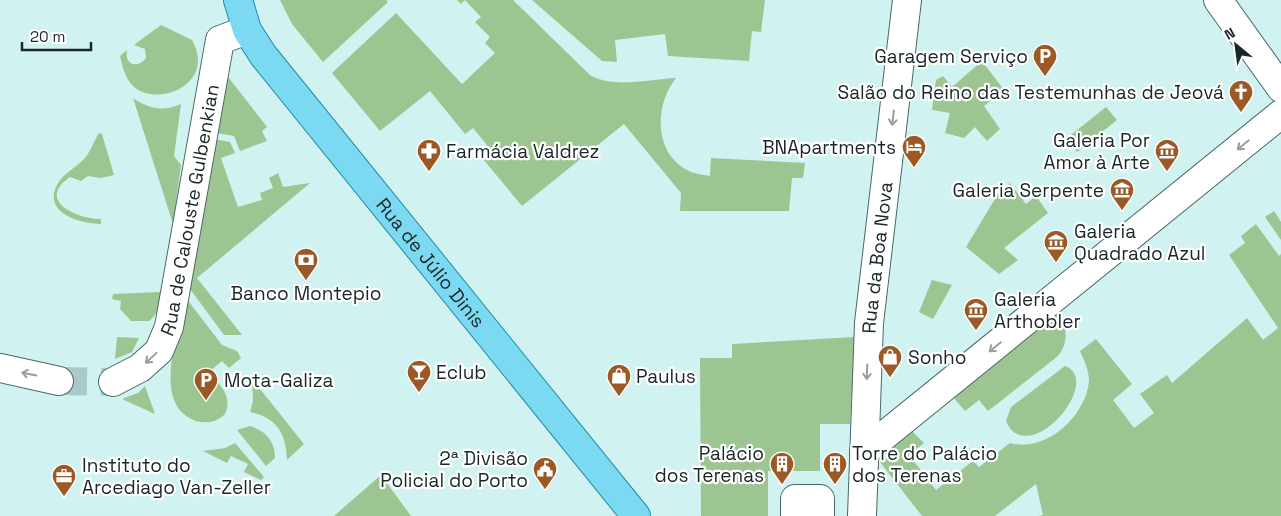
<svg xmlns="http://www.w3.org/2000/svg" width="1281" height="516" viewBox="0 0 1281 516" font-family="'Space Grotesk',sans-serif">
	<rect width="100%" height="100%" fill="#d0f2f1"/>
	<!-- green -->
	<path fill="#9dc592" d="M280,0H386L388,2L323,62L292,24Z
		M457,0H513L590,75C613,89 650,79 676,78C654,105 653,156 691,172C697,174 704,175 710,176L711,158L805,163L803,178H792L789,211H680L681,193L624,124L522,206L478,153L487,145L473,128L465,134L430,91L380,131L332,73L396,13L462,84L495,53L485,43L490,37L475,22L481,17L465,0L461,4Z
		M532,0H765L761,32L752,31L749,61L668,56L665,34L615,40L617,62L602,61Z
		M161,25L192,40C219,88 147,111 129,81C124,74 122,64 120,56L127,50C124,65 138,69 146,58L145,49L134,45Z
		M982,61L1004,90L984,106L1000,129L987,141L975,127L964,138L945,133L950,113L932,110L936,80L943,76L952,87Z
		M225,73L267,127L262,131L267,141L240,151L234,136L216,133Z
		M133,98C149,109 163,112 181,104L174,156L181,165L173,224Z
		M1106,107L1117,120L1077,152L1067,138Z
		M99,133L102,134L114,175L101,178L88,176L81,181L70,177C35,201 78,219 101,219V224C82,224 44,214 56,187C61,175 75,168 83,160C91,152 93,142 99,133Z
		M214,139L230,142L235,153L221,158L238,207L262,200L260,193L273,188L269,178L278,173L283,187L310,183L197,278L242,335H224L190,289Z
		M1010,183L1026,204L1036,196L1048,213L1004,248L1018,260L999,274L966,247L998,194Z
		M1274,211L1281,222V240L1265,217Z
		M1256,224L1279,256L1281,254V516H1039L1043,515L1036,484L995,516H922L880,462V454L911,430L924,443L909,455L936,490L973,461L979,467L1010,443C1046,453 1086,416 1089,381C1089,370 1084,360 1080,351L1096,339L1132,384L1113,400L1134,428L1154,413L1140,394L1167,375L1172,383L1247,318L1263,340L1278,328L1229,255L1245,243L1241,236Z
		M932,280L952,285L933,319L919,312Z
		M161,292C160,305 159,313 149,321H131L120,309L121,301L112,299L113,294Z
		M186,298L222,345L237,351L241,358L229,368L222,361L209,372C220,385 233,396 225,414C217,422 207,424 196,421C150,405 179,333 186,298Z
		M1059,312C1067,327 1069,342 1058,356L988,411L979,400L965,411L953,397Z
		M117,337L139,338L132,352L115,359Z
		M855,337L850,424H820V471H768V516H701L700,358H732V344Z
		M1065,366C1100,379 1045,451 1015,433C1011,431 1008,425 1006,421L1011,407Z
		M252,379L304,444L287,460C286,433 277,418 250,412L253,401Z
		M145,386L155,414L122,399L138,393Z
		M250,426C266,431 275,441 275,458L266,466L237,430Z
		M235,443L264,477L261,480L244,472L248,464L231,456L227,463L203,451L225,448Z
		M381,475L411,516H334Z"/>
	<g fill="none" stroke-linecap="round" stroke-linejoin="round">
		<!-- minor-tunnel -->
		<path stroke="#acc9c9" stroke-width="28" stroke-dasharray="28 14" stroke-linecap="butt" d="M59,381L113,382"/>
		<defs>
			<g id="minor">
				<path d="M1218,0L1281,88"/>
				<path d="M0,368L59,381"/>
				<path id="s1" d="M113,382L140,368L159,351L169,327L220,40L247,30"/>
				<path d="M864,452L1281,114"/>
				<path d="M795,516V499H820V516"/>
				<path id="s2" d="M862,516L869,323L907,0"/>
			</g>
			<g id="major">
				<path id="s3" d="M238,0L247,30L263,55L636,516"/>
			</g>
		</defs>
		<!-- minor casing -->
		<use href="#minor" stroke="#496766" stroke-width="30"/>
		<!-- major casing -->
		<use href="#major" stroke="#218aa6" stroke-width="30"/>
		<!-- minor -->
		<use href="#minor" stroke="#fff" stroke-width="28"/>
		<!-- major -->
		<use href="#major" stroke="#7cd9f2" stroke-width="28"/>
	</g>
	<!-- one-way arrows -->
	<defs><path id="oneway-shaft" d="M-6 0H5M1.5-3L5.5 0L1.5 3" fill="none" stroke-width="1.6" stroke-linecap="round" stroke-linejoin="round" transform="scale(1.25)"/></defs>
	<g stroke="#989e9e">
		<use href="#oneway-shaft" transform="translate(893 118) rotate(97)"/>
		<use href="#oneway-shaft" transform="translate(1243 145) rotate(141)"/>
		<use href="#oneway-shaft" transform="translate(995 347) rotate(141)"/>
		<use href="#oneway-shaft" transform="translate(151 358) rotate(137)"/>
		<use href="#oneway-shaft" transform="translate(867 372) rotate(92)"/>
		<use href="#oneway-shaft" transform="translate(29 374) rotate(-168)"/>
	</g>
	<!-- icons -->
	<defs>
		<symbol id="parking-pin" viewBox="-11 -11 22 30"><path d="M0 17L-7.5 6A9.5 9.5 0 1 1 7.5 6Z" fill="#9b5926" stroke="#fff"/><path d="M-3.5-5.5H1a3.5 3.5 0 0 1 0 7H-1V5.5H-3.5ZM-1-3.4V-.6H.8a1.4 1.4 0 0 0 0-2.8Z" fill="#fff"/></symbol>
		<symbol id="church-pin" viewBox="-11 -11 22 30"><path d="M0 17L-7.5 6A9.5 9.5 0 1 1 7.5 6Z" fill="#9b5926" stroke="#fff"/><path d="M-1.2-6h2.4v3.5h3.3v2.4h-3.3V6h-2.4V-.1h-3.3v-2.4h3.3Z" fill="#fff"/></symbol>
		<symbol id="hotel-pin" viewBox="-11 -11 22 30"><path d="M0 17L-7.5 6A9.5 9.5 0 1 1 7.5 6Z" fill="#9b5926" stroke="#fff"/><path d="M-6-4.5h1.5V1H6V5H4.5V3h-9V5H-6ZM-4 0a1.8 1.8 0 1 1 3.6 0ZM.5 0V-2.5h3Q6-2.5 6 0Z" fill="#fff"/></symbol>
		<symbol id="pharmacy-pin" viewBox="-11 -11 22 30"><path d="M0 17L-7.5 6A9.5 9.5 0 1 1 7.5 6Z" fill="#9b5926" stroke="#fff"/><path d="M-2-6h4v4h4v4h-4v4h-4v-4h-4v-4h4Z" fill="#fff"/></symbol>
		<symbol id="museum-pin" viewBox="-11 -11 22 30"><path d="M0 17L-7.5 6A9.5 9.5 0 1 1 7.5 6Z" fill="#9b5926" stroke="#fff"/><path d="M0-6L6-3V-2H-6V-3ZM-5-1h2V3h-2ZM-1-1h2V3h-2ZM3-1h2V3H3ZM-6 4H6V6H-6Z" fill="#fff"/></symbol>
		<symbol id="bank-pin" viewBox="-11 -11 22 30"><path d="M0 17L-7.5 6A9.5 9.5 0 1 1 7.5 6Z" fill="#9b5926" stroke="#fff"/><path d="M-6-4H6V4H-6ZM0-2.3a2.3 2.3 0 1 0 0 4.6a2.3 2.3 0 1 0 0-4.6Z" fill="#fff"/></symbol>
		<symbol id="shop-pin" viewBox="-11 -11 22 30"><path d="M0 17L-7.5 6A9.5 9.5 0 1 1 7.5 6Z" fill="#9b5926" stroke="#fff"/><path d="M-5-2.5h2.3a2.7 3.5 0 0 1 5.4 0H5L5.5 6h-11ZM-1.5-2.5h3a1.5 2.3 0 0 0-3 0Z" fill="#fff"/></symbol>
		<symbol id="bar-pin" viewBox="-11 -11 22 30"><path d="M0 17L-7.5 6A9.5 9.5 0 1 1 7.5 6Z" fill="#9b5926" stroke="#fff"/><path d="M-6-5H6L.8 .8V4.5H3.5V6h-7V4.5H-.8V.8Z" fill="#fff"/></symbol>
		<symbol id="building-pin" viewBox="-11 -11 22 30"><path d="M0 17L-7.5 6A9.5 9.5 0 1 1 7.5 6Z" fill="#9b5926" stroke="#fff"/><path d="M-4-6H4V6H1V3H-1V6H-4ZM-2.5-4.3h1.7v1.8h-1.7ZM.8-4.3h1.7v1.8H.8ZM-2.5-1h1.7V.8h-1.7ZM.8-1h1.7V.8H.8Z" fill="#fff"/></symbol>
		<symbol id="civic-pin" viewBox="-11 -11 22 30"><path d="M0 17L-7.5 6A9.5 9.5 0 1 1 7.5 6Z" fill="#9b5926" stroke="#fff"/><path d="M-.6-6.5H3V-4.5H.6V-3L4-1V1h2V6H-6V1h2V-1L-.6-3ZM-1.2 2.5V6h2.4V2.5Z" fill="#fff"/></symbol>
		<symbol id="office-pin" viewBox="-11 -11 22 30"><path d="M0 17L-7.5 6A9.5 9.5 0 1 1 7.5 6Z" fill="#9b5926" stroke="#fff"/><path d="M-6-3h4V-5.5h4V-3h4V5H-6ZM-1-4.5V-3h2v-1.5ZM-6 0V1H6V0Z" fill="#fff"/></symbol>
	</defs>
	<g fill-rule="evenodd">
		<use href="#parking-pin" x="1031" y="42" width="28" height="38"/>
		<use href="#church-pin" x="1227" y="78" width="28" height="38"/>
		<use href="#hotel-pin" x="900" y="133" width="28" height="38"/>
		<use href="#pharmacy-pin" x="415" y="137" width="28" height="38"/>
		<use href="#museum-pin" x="1153" y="137" width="28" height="38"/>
		<use href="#museum-pin" x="1108" y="176" width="28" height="38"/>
		<use href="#museum-pin" x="1042" y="228" width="28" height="38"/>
		<use href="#bank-pin" x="292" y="246" width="28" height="38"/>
		<use href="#museum-pin" x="962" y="296" width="28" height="38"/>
		<use href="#shop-pin" x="876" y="343" width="28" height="38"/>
		<use href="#bar-pin" x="405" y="358" width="28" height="38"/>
		<use href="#shop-pin" x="605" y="362" width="28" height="38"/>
		<use href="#parking-pin" x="192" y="366" width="28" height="38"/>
		<use href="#building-pin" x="768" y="450" width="28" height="38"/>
		<use href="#building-pin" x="821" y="450" width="28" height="38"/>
		<use href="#civic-pin" x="531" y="455" width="28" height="38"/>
		<use href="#office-pin" x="50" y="462" width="28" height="38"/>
	</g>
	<g text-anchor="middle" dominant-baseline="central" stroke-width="4.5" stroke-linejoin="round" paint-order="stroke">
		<!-- poi labels -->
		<g font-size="19" fill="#1a2727" stroke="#fff" text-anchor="start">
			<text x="1028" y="56" text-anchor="end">Garagem Serviço</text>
			<text x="1224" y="92" text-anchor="end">Salão do Reino das Testemunhas de Jeová</text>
			<text x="1150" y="140" text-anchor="end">Galeria Por<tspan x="1150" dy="22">Amor à Arte</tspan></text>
			<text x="896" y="147" text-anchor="end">BNApartments</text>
			<text x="446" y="151">Farmácia Valdrez</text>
			<text x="1104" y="190" text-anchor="end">Galeria Serpente</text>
			<text x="1074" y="231">Galeria<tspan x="1074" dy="22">Quadrado Azul</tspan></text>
			<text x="306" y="293" text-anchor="middle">Banco Montepio</text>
			<text x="994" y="299">Galeria<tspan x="994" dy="22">Arthobler</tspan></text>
			<text x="908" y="357">Sonho</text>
			<text x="436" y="372">Eclub</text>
			<text x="636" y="376">Paulus</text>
			<text x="224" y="380">Mota-Galiza</text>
			<text x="764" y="453" text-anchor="end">Palácio<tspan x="764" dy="22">dos Terenas</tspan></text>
			<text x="852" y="453">Torre do Palácio<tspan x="852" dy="22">dos Terenas</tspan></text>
			<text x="528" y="458" text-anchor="end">2ª Divisão<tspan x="528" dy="22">Policial do Porto</tspan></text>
			<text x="82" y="465">Instituto do<tspan x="82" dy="22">Arcediago Van-Zeller</tspan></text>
		</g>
		<!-- street labels -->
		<g font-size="19" fill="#1a2727" stroke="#fff">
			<text stroke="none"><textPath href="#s1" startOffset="201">Rua de Calouste Gulbenkian</textPath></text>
			<text stroke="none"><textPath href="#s2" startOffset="259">Rua da Boa Nova</textPath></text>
			<text stroke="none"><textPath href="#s3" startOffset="328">Rua de Júlio Dinis</textPath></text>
		</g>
	</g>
	<!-- north arrow -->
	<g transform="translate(1236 45) rotate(331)" stroke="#ffffff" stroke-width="4" paint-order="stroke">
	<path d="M0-4L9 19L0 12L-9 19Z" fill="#1a2727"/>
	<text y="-8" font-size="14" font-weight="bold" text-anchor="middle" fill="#1a2727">N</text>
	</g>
	<!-- scale -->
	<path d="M22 42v8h69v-8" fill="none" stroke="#1a2727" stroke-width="2.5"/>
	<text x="30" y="42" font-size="15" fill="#1a2727" stroke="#ffffff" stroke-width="4" paint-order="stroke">20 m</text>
</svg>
